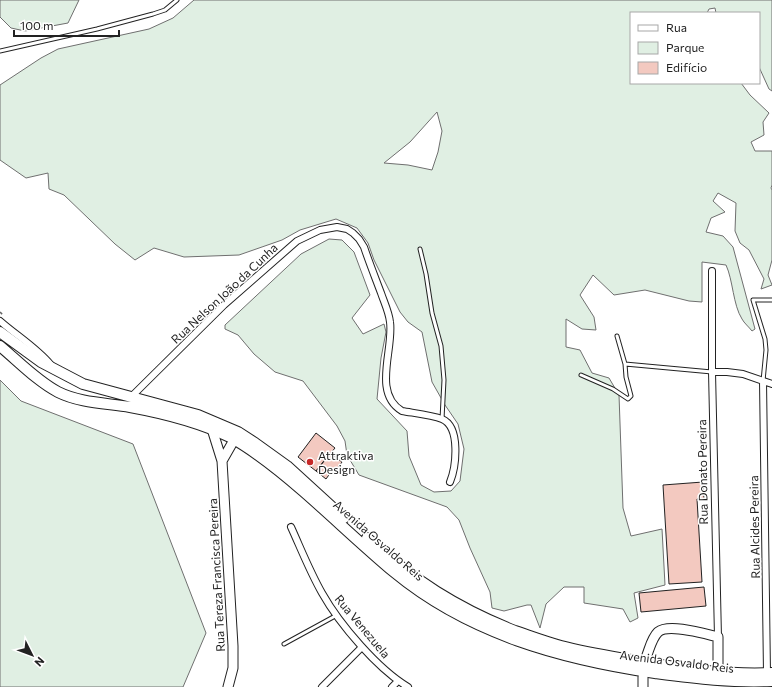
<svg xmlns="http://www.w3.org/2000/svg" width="772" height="687" viewBox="0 0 772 687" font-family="Commissioner,sans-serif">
	<rect width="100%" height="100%" fill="#fff"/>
	<!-- green -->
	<path fill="#e0efe3" stroke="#6f6f6f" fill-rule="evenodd" d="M0,0H79L68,23L25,31L11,28L0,17Z
		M194,0H772V91L769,89L759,67V13H716L715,8L709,9L707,13H631V83H741L750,95L769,113L763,122L764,135L751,142L755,151H772V185L771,188L772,190V260L768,275L772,285L761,289L764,279L749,250L740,243L735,231L736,203L718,193L713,201L725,212L711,218L706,232L723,236L733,247L755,329L752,331C749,327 744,323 742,319C733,305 733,280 726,265L702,262V302L689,301L645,290L614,295L593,275L580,295L594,317L596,330L582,329L566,319V347L580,350L592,373L609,378L619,395L623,508L631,536L662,529L665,585L634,593L638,618L630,622L623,609L584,603V587H564L546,604L540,628L531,605H527L504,611L492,608L490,592L470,548L459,520L447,507L359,475L347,455L345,441L337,426L303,381L275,372L254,354L238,335L225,329V325L301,254L329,239L342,240L354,252L370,295L352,318L363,334L384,324L386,332L381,358L377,399L407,431L409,456L421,485L434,492L451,491L460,481L464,449L458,424L445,405L432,382L422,332L408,322L400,312L374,260L368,243L357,228L336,219L300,230L282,240L239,255L184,257L154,248L135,260L115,244L64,195L49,189L48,173L26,178L0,160V85L41,58L58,49L149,29L173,18ZM437,112L442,131L438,152L432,170L408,165L384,163L410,142Z
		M0,380L21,401L133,444L206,633L183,687H0Z"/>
	<!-- building -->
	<path fill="#f3c9c0" stroke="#222" d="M316,433L335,448L316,471L298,457Z
		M330,453L342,462L333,474L331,472L326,479L316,471Z
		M703,482L704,499H697L702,582L669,584L663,485Z
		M704,587L706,606L641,612L639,593Z"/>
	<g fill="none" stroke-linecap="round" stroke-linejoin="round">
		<defs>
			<path id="lane" d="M0,51L97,29L153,14L165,10L177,0
				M420,249L426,274L432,313L441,346L444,380L442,419
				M625,364L712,372
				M581,375L613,389L628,399L631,396L626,377L625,364L617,336
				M763,381L766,350L765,339L753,300H772
				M284,644L337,615"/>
			<path id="street" d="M712,271V372L718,637
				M0,321C17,336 37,348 51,365
				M712,372H727L743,374L772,384
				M763,381L767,673
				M131,397L224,305L297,241L320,230L337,227L347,229L353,233L359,239L364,247C369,262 375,277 381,293C384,302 389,312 390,322C394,349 372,393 402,411C413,413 432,415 442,419C461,427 456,467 450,482
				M291,527C301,549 310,572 322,593C340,625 378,669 408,687
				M322,687L362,647
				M392,687L398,681"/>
			<path id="secondary" d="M212,429L222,461L233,646V668L228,687
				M222,461L234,440
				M647,655C650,647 652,638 658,632C669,623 705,634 718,637V672
				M643,677V687"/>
			<path id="primary" d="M0,332L41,362L83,384L198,415L238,432L255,443L287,466L344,518
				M0,346C18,361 37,381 58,392C80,403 106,403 130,407C163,413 199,422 230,437C257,452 280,471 303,491C334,518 363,546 394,572C469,634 561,659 655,673C694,678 732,683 772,681
				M367,538C413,580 457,608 515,631C530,636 546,642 561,646C588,653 615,657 642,662C685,669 728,675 772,673"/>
		</defs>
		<!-- lane casing -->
		<use href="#lane" stroke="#222" stroke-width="5"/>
		<!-- street casing -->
		<use href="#street" stroke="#222" stroke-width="8"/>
		<!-- secondary casing -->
		<use href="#secondary" stroke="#222" stroke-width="11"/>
		<!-- primary casing -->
		<use href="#primary" stroke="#222" stroke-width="12"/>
		<!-- path -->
		<path stroke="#646464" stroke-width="1.5" stroke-dasharray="3 2" stroke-linecap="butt" d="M0,312L3,315"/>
		<!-- lane -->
		<use href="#lane" stroke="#fff" stroke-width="3"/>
		<!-- street -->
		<use href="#street" stroke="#fff" stroke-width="6"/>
		<!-- secondary -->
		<use href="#secondary" stroke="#fff" stroke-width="9"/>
		<!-- primary -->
		<use href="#primary" stroke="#fff" stroke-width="10"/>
	</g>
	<!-- markers -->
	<circle fill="#c62828" stroke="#fff" stroke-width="1.5" cx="310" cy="462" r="4"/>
	<g text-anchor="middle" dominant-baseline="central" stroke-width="3" stroke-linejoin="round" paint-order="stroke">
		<!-- street labels -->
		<g font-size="12" fill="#222" stroke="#fff">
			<text transform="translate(224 293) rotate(-43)">Rua Nelson João da Cunha</text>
			<text transform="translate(702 472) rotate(-91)">Rua Donato Pereira</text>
			<text transform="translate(754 527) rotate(-91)">Rua Alcides Pereira</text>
			<text transform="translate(379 540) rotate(41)">Avenida Osvaldo Reis</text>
			<text transform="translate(216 575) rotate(-93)">Rua Tereza Francisca Pereira</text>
			<text transform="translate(363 626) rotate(50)">Rua Venezuela</text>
			<text transform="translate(677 661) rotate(7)">Avenida Osvaldo Reis</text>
		</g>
		<!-- poi labels -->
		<g font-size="12" fill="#222" stroke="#fff" text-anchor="start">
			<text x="318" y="455">Attraktiva<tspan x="318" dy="14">Design</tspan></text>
		</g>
	</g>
	<!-- legend -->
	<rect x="630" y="12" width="130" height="72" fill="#ffffff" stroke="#a7a7a7"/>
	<rect x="638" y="25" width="20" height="6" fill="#ffffff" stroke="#a7a7a7"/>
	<text x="666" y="32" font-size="12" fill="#222222">Rua</text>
	<rect x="638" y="42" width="20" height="12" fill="#e0efe3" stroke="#a7a7a7"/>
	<text x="666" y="52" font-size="12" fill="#222222">Parque</text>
	<rect x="638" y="62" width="20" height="12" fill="#f3c9c0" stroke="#a7a7a7"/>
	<text x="666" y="72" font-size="12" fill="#222222">Edifício</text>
	<!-- north arrow -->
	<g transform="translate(32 655) rotate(132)" stroke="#ffffff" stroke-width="3" paint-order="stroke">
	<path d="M0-3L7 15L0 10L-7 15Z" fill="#222222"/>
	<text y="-6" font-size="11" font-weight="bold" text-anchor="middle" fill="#222222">N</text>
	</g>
	<!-- scale -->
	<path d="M14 30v6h105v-6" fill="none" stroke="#222222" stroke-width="2"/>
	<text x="20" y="30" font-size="12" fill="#222222" stroke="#ffffff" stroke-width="3" paint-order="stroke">100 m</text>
</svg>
